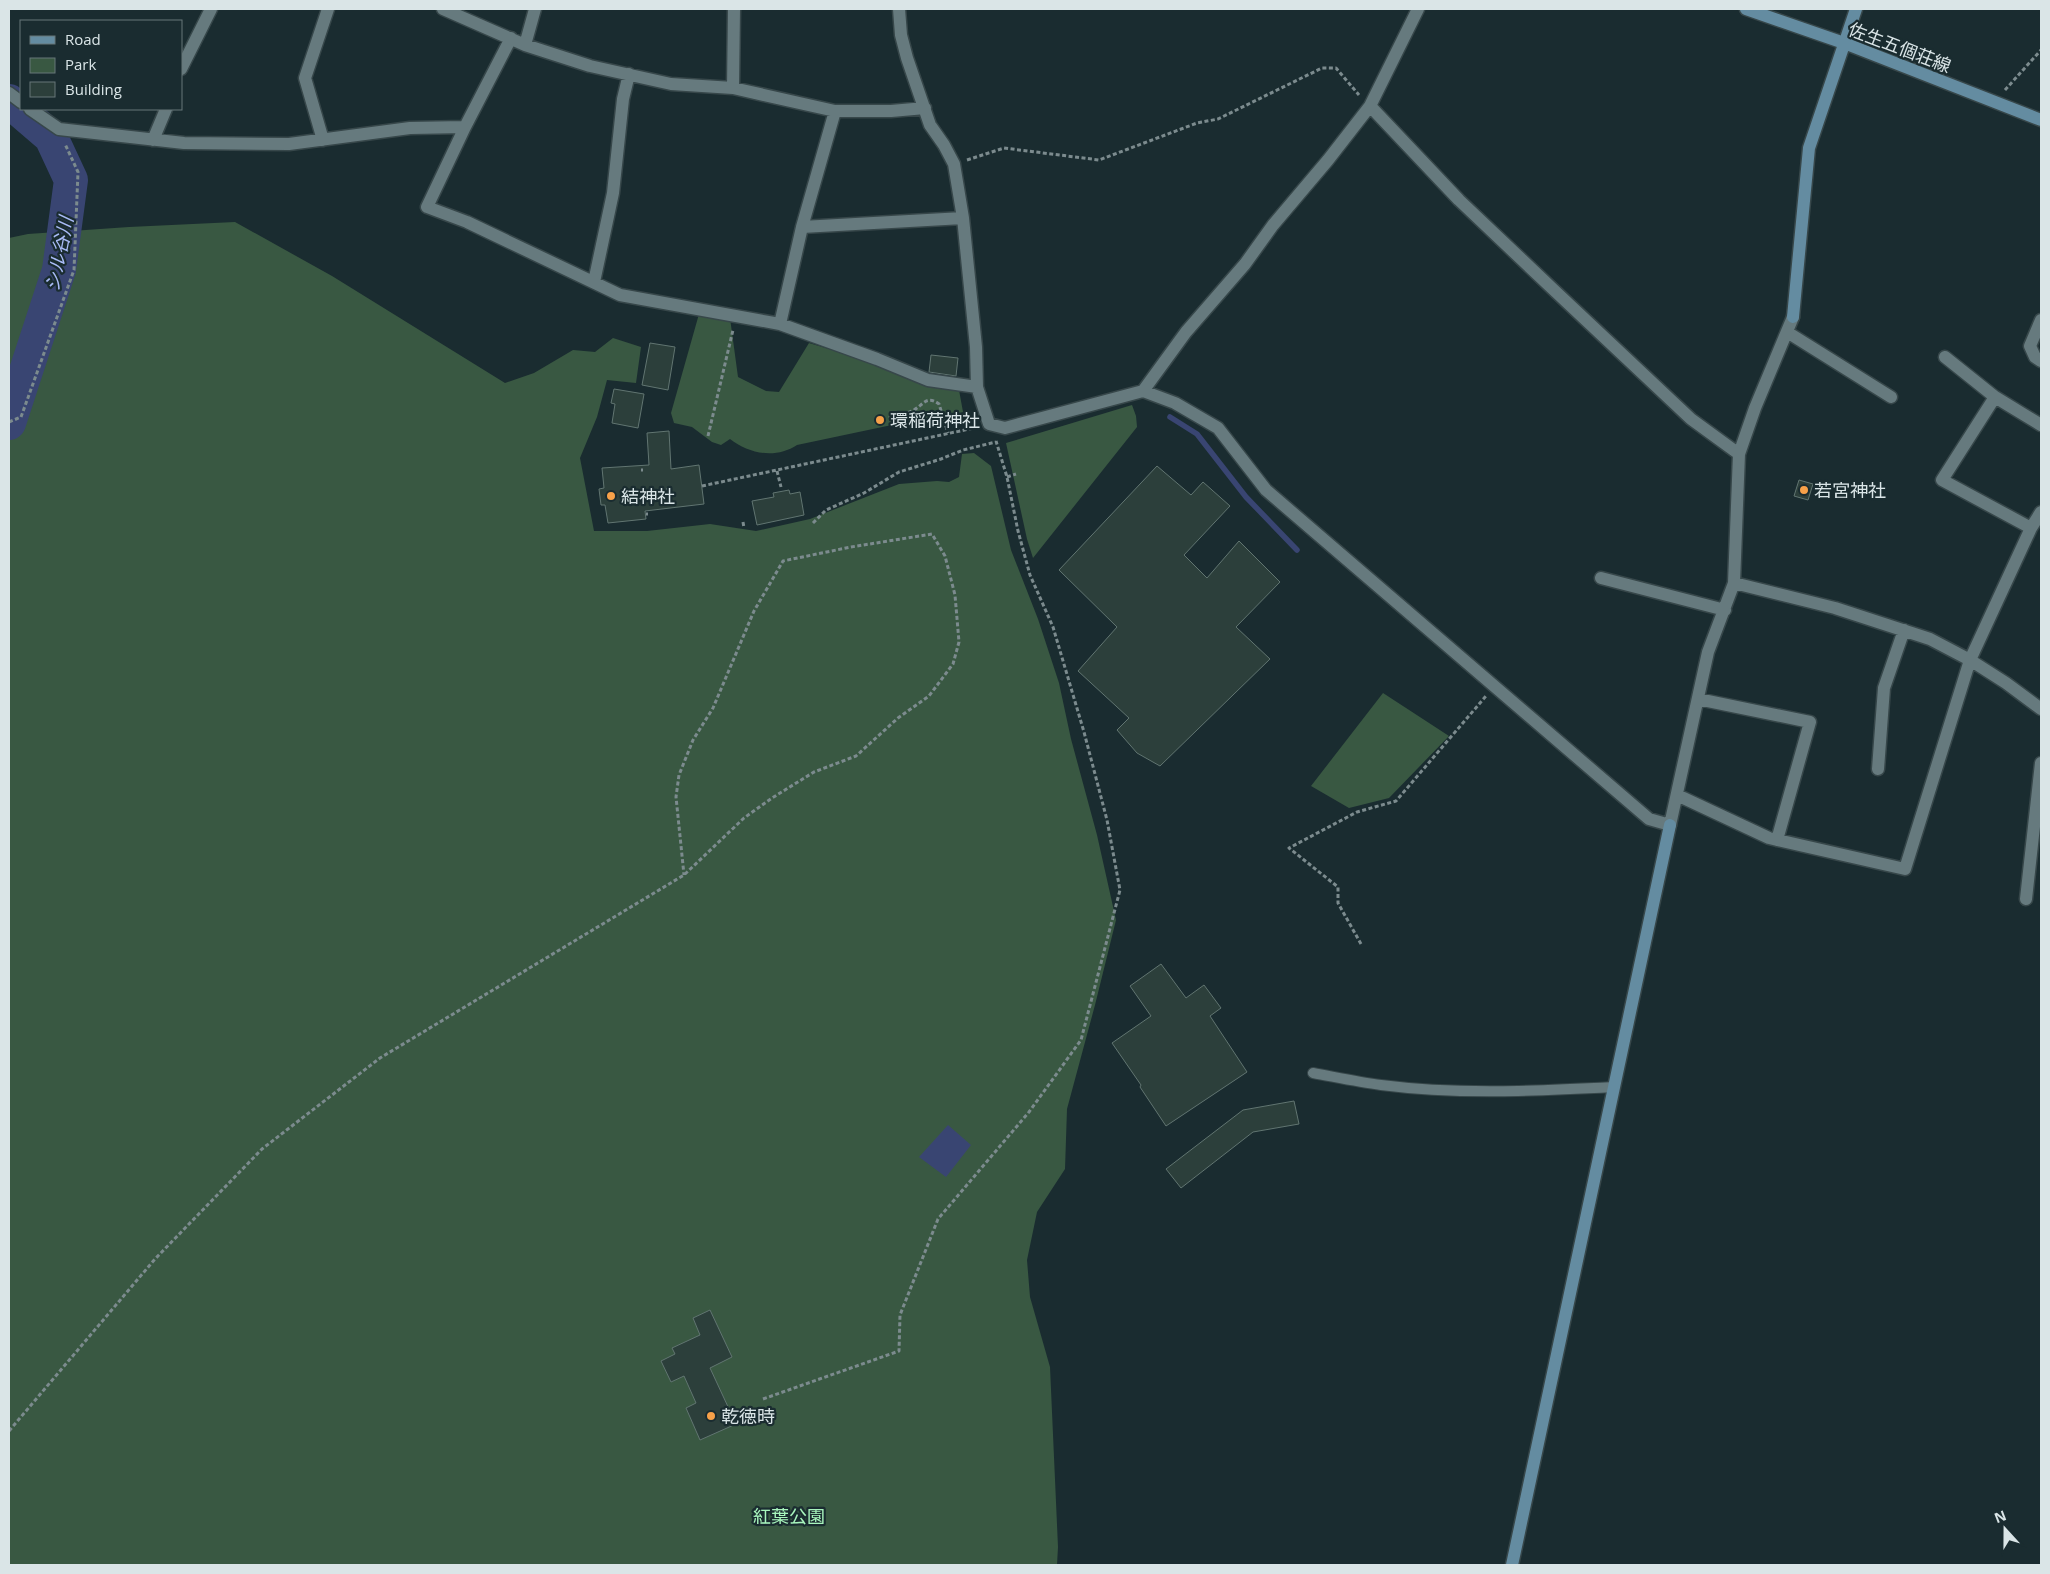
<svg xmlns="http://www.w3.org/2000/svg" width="2050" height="1574" viewBox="0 0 2050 1574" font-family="'Open Sans','Noto Sans JP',sans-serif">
	<rect width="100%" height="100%" fill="#1a2c30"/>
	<!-- green -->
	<path fill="#395842" d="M235,222L332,276L505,383L534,373L573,350L595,352L613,338L641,347L636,383L607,380L597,417L580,458L594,531H647L710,524L756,531L810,519L899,484L937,481L949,482L959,477L962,454L974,453L991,466L1011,550L1038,619L1059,683L1071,739L1097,835L1116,920L1095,1005L1067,1109L1065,1169L1037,1212L1027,1260L1030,1297L1050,1367L1058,1547L1057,1565H9V238L28,234L129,227Z
		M699,314L730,318L738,377L766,391L779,392L809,343L876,363L927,387L959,390L963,412C960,413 942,419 938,420C935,420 929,418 925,418L797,445C776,459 749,454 730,439L721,445L712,442L692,427L674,423L671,413Z
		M1132,405L1136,416L1137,427L1033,558L1027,539L1006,443Z
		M1383,693L1449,736L1389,798L1349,808L1311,786Z"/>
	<!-- water -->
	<path fill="#394572" d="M948,1125L971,1145L946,1177L919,1157Z"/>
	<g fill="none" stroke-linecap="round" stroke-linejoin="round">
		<!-- stream -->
		<path stroke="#394572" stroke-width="5.5" d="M1170,417L1197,434L1246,497L1297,550"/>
		<!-- river -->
		<path stroke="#394572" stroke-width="34" d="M9,101L51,137L71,180L59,270L9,423"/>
	</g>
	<!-- building -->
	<path fill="#2c3f3b" stroke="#617571" d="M650,343L675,347L668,390L642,385Z
		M931,355L958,358L956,376L929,372Z
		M614,389L644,394L638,428L612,423L615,404L611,403Z
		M669,431L671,469L699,465L704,504L645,511L646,519L608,523L605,505H601L599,489L604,488L602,468L649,465L647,433Z
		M1157,466L1191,495L1203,482L1230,506L1184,555L1207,578L1239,541L1280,582L1236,627L1270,659L1160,766L1137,753L1117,730L1129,718L1078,671L1117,627L1059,570Z
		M1799,480L1813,484L1808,500L1794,496Z
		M789,490L790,494L800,492L804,515L757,525L752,501L774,497L773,493Z
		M1161,964L1186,998L1204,985L1221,1008L1210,1016L1247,1072L1166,1126L1140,1087L1141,1085L1112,1043L1151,1016L1130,986Z
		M1294,1101L1299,1124L1253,1132L1181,1188L1166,1169L1243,1110Z
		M710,1310L732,1357L710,1368L736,1424L700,1440L686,1408L696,1403L684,1376L671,1382L661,1361L675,1354L672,1348L700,1335L693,1318Z"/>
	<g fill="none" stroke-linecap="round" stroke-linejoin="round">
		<defs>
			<path id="lane" d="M1313,1073C1335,1077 1358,1082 1381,1085C1458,1095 1537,1091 1614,1087"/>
			<path id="street" d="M443,9L525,45L590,66L671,84L733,88L835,111H891L925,108
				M899,9L901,35L907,58L930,125L944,145L954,164L963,218L976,347L977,387L989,424L1005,428L1143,391L1175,403L1218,428L1266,490L1649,819L1670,825L1708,652L1734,583L1739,454L1755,408L1793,317
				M525,45L535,9
				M181,69L211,9
				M733,88L734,9
				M9,93L21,102
				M1370,106L1459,200L1556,292L1691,419L1739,454
				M30,109L59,129L184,143L289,144L410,128L465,127L511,38
				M835,111L802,227L963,218
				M465,127L427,207L467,222L620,295L780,324L877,359L928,380L977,387
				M153,140L166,109
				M323,140L305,78L328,9
				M594,282L613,193L623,99L629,74
				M2041,320L2030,346L2035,357L2041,361
				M780,324L802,227
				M1787,332L1891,397
				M1945,357L1995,397L1942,480L2031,528
				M1143,391L1186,332L1245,264L1273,225L1328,160L1370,106L1418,9
				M1995,397L2041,425
				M1601,578L1725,610
				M1734,583L1835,608L1930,639L1970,660L2006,683L2041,709
				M1698,699L1810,722L1777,840
				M1878,769L1884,688L1904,630
				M1677,795L1769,838L1905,869L1970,660L2031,528L2041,512
				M2026,899L2041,763"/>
			<path id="secondary" d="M1746,9L1844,43L2041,120
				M1793,317L1809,148L1856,9
				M1512,1565L1670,825"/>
		</defs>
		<!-- lane casing -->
		<use href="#lane" stroke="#37474a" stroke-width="12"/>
		<!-- street casing -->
		<use href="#street" stroke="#37474a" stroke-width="15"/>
		<!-- secondary casing -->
		<use href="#secondary" stroke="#37474a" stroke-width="15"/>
		<!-- path -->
		<path stroke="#7c8b8e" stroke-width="3" stroke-dasharray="4 2.5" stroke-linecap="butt" d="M2005,90L2041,50
			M967,160L1004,148L1099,160L1197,123L1218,119L1322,68H1336L1359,95
			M889,418C897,415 907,414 914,410C924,404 927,395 939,404L948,433
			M9,422L21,417L74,270L78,172L65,144
			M708,436L733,330
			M641,470H643
			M777,471L781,487
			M1007,477L1016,474
			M702,486L974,428
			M647,492L670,489
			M646,514H648
			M743,522L744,528
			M813,523L826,510L864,493L899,472L941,459L963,450L996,442
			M1361,944L1338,903V887L1289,848L1357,812L1396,801L1486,696
			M763,1399L899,1351L900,1315L938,1219L1029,1112L1081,1040L1120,890L1107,820L1084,732L1053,627L1030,575L1018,531L1007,477L996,441
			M9,1431L155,1259L262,1149L380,1058L684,875L744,818L772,798L814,772L856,756L898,718L929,696L953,664L959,642L955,595L945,556L932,534L851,547L783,561L754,611L713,708L693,740L679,775L676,797L684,875"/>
		<!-- lane -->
		<use href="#lane" stroke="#667a7e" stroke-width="10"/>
		<!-- street -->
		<use href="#street" stroke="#667a7e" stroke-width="12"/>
		<!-- secondary -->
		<use href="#secondary" stroke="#648ca1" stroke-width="12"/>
	</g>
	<!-- markers -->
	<g fill="#f7a149" stroke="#1a2c30" stroke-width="2">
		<circle cx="880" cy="420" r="5"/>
		<circle cx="1804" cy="490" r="5"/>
		<circle cx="611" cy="496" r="5"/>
		<circle cx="711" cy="1416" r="5"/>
	</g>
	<g text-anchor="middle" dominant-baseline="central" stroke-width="4.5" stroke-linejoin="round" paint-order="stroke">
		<!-- street labels -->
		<g font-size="18" fill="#dae5e7" stroke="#1a2c30">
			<text transform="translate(1900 47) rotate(21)">佐生五個荘線</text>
		</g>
		<!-- poi labels -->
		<g font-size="18" fill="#dae5e7" stroke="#1a2c30" text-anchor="start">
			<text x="890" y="420">環稲荷神社</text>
			<text x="1814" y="490">若宮神社</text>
			<text x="621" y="496">結神社</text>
			<text x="721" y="1416">乾徳時</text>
		</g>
		<!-- park labels -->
		<g font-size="18" fill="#a8f5bd" stroke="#1a2c30">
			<text x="789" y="1516">紅葉公園</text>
		</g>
		<!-- water labels -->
		<g font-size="19" font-style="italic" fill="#a9bbf6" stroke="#1a2c30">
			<text transform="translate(59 254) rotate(-79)">シル谷川</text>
		</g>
	</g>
	<!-- border -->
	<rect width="2050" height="1574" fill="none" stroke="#dae5e7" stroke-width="20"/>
	<!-- legend -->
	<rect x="20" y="20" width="162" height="90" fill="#1a2c30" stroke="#677679"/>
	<rect x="30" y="36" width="25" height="8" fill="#648ca1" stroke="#677679"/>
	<text x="65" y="45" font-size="15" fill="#dae5e7">Road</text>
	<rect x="30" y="58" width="25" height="15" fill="#395842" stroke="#677679"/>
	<text x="65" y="70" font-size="15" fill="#dae5e7">Park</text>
	<rect x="30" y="82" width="25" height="15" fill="#2c3f3b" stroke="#677679"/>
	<text x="65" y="95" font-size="15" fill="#dae5e7">Building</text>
	<!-- north arrow -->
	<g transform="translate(2005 1529) rotate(339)" stroke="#1a2c30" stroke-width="4" paint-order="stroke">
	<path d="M0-4L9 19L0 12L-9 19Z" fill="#dae5e7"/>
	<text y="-8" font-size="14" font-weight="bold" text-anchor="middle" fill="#dae5e7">N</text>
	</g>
</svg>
